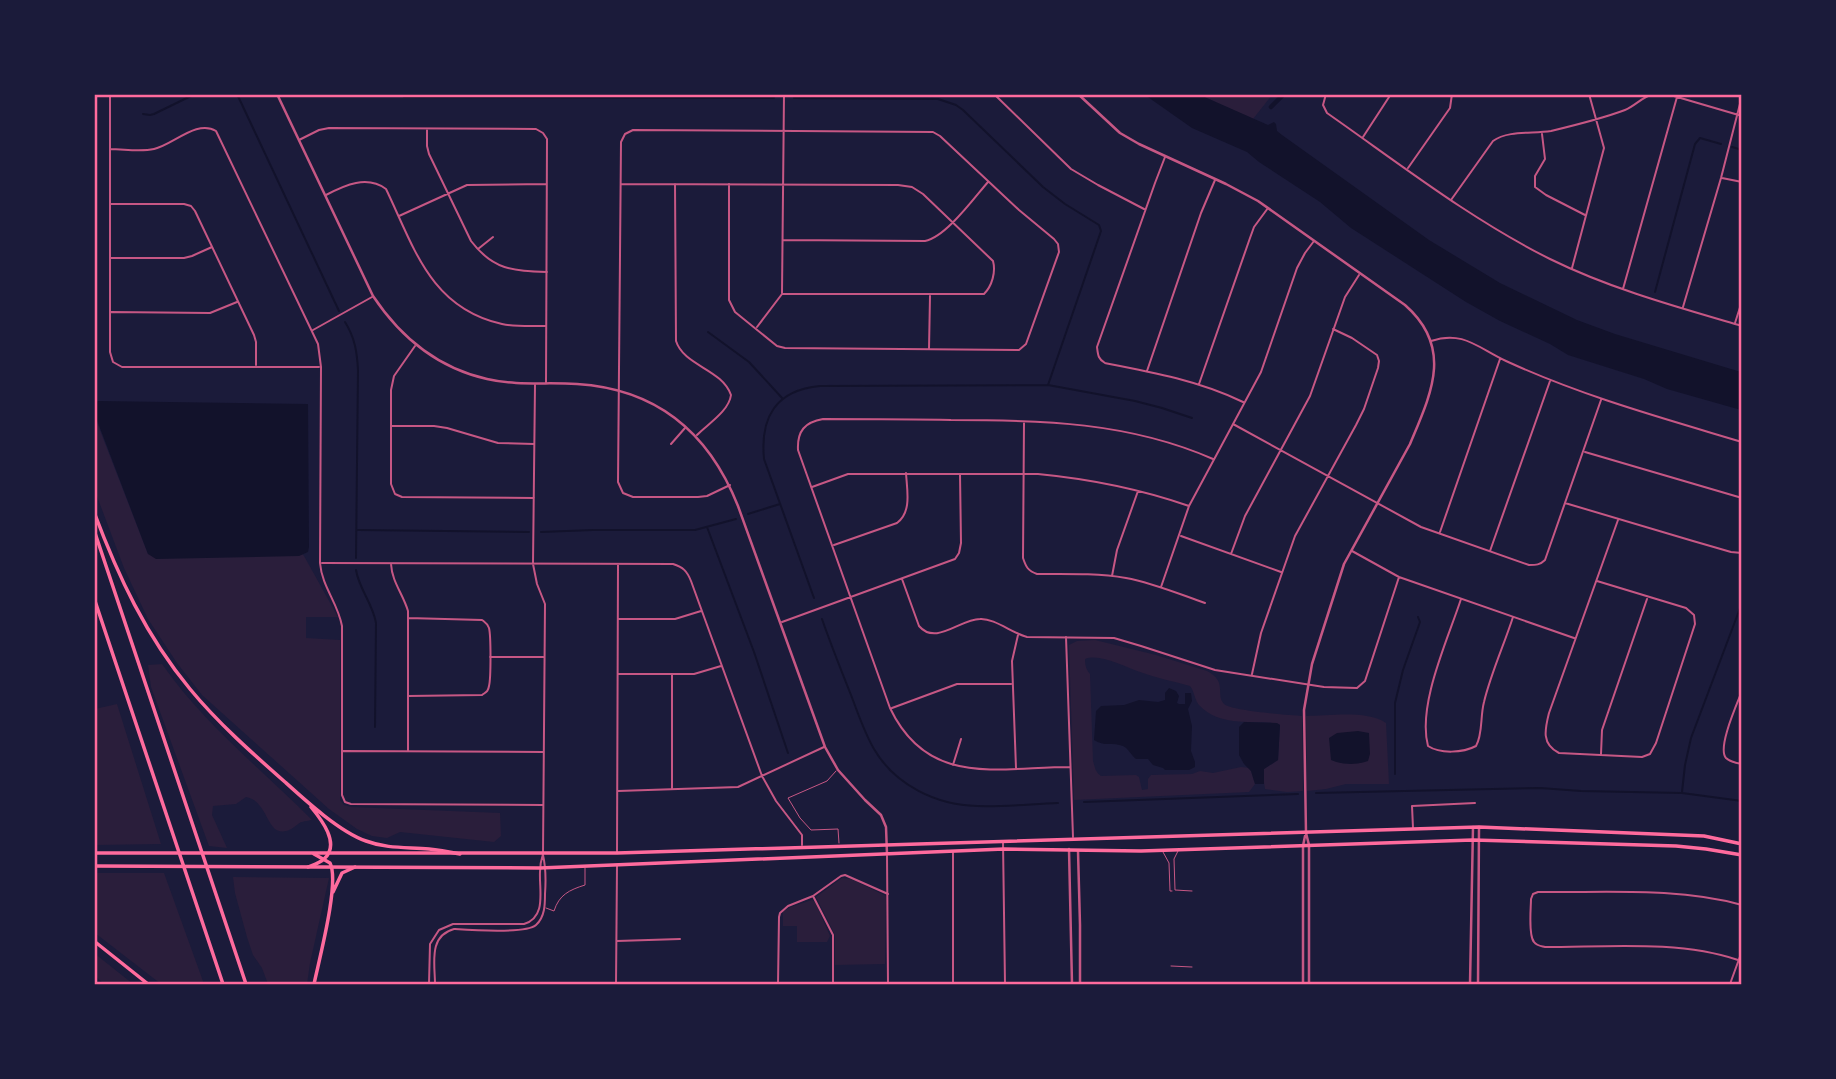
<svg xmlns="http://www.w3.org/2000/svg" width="1836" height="1079" viewBox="0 0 1836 1079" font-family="Merriweather,serif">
	<rect width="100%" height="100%" fill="#1b1b3a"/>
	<!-- green -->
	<path fill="#2a1e3b" d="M1200,95H1272L1253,119Z
		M94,415L148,554L299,556L302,554L304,556L338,617H306V638L340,640V800L344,805L351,807L500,813L501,836L494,842L400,832L387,838L372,836L357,829L329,809L202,695L177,663L148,619L124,568L95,491Z
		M1095,640L1156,655L1207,671C1228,682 1215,694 1224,704C1232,711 1289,715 1302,716L1303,791L1287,792L1265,789L1263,776L1264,769L1278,760L1280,725L1276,723C1251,721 1219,726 1200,706C1194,700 1195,692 1190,686C1173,681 1156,678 1140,672C1125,667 1100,653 1085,659C1085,665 1086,669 1090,674L1093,761C1095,767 1095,772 1101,776L1136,775L1139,777L1142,790L1148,789V779L1151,775L1192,774L1200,771L1213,773L1241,767L1250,768L1255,784L1249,792L1074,800L1069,645L1077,641Z
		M162,664C204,724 260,768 312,820C311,820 302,822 301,822C296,825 292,830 286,831C266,836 269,801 246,797L236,804L213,806L212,815L227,848L209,846L151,687L148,665Z
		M117,704L161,844L95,845V709Z
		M1306,716C1329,716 1367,710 1386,723L1389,784H1346L1326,789L1307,791Z
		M95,873H164L204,984H161L95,933Z
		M233,877L329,878L310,963L307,984H268L262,968L253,955L247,937L235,893Z
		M842,878L851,879L886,896L885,964L835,965V935L816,897Z
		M812,900L815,902L830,936L827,942H797V926H783V911L791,907Z
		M94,953L133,984H104L95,976Z"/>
	<!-- water -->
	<path fill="#12122b" d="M1145,95H1200L1268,125L1274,122L1276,124L1277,131L1282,135L1429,240L1500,283L1577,320L1615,334L1741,372V410L1667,389L1644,379L1568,355L1550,344L1500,321L1466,302L1351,228L1320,202L1259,162L1247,152L1192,128Z
		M98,401L308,404L309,547L308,552L299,556L156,559L148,554L95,415V403Z
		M1169,688L1176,691L1179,696L1177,703L1179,704H1185V693H1191L1192,701L1188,709L1192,726L1191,751L1195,762V767L1189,770H1165L1163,768L1153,765L1148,759H1136C1131,755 1129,749 1123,746C1113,742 1104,747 1094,740L1096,711L1101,706L1124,705L1139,700L1158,702L1165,700V693Z
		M1244,722L1277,723L1280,725L1278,760L1264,769V784H1255L1251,771L1244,764L1239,755V727Z
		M1358,731L1369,733L1370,754L1368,761C1357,765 1342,765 1331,760L1329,738L1337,733Z"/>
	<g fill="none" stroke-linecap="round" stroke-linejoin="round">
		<!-- stream -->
		<path stroke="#12122b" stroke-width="2" d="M237,94L339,311
			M404,94V97L774,98
			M794,98L938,99L956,105L963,110L1043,187L1065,204L1099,225L1101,231L1048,385
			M143,114L150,115L154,114L195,94
			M1732,147L1742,150
			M1655,292L1695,144L1700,138L1721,144
			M345,322C355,338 357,352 358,370L356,558
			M708,332L749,362L783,399
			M748,514L780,504
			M707,527L754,652L788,753
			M358,530L529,532
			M541,532L593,530H695L736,519
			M356,570C359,589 373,604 376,623L375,727
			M814,598L764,459C760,417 776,390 820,386L1048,385L1135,401L1162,408L1192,418
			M822,619C831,645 841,670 851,695C858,713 864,732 874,749C895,785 936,805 977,806C1004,807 1031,804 1058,803
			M1395,774V703L1403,670L1420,622L1418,617
			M1682,792L1685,765L1691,738L1742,603
			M1316,793L1540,788L1581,791L1682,793L1742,801
			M1084,802L1298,794"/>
		<!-- canal -->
		<path stroke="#12122b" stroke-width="4.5" d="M1271,107L1284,94"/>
		<!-- service -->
		<path stroke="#c65784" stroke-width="1" d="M836,771L827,781L788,798L800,818L811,830L838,829L839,843
			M1178,851L1174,859L1175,890L1192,891
			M1163,852L1169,863L1170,891H1172
			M546,908L554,911C559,895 569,890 585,885V868
			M1171,966L1192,967"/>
		<!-- minor -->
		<path stroke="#c65784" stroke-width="2" d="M110,94V352L113,362L122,367H319
			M994,94L1071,169L1098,185L1144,209
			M1326,94L1323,105L1327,113C1400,164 1470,219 1550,259C1611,289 1677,307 1742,326
			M1667,94L1742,116
			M427,130V146L429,154L471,241C493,270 513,271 547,272
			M1542,134L1545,159L1535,176V187L1546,195L1585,215
			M1363,137L1391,94
			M299,140L319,130L329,128L536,129L543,133L547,139L546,383
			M110,149C124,149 140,152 154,149C173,145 197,119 216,131L318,344L321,367L320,563C322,587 338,603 342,626V795L345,802L351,804L543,805
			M1165,157L1155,183L1097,347C1098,355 1098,359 1105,363C1152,372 1200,381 1243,402
			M1408,168L1450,108L1452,94
			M1722,178L1742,182
			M621,184L898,185L912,187L923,194L993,261C996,272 992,286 984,294H782L757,327
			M675,184L676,341C684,366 722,369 731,395C729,411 708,424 697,435
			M729,184V300L735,312L777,346L785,348L1019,350L1026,344L1059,252L1058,244L1054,239L1019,210L940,136L933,132L633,130L625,134L621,142L618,482L623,493L633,497H698L707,496L730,485
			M326,195C345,185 367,175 386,189C414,247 430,308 502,324C516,327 531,326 546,326
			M1451,200L1493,141C1508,130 1533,134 1551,131C1576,125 1601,119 1625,110C1635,106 1642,97 1653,94
			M111,204H184L191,206L195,211L254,335L256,342V365
			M399,216L467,185L546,184
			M783,240L925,241C946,237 974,198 988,182
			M478,249L493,237
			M111,258H184L192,256L212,247
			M1572,268L1604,148L1589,94
			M1623,289L1677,97
			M782,293L784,94
			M1683,307L1721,178L1742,96
			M111,312L210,313L237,302
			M1735,323L1742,301
			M313,330L372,297
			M1431,341C1463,330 1478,348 1506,361C1582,396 1662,418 1742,442
			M415,346L394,376L391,390V484L395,494L402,497L534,498
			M929,349L930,296
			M1147,371L1201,213L1215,180
			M1199,384L1250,238L1254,227L1268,208
			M1024,422L1023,558C1026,567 1028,571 1037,574C1066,574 1097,573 1126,578C1153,583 1179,594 1205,603
			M1233,424L1421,527L1529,565C1536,565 1540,565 1545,560L1601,400
			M391,426H434L447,428L498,443L534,444
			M671,444L685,428
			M1585,452L1742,498
			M812,487L848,474H1038C1090,479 1140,489 1189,506
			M1565,503L1693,541L1731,552L1742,553
			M1440,532L1500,359
			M1181,536L1281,572
			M834,545L897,523C912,512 907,490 906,473
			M1352,551L1399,577L1574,638
			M1490,551L1550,381
			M1231,554L1245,516L1310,396L1345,297L1359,275
			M322,563L673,564C683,567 687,571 691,581L762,776L776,801L802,835V845
			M391,564C392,582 403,594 408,611V750
			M1112,576L1117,550L1138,491
			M902,579L919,626C936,646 960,619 980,619C994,618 1012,633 1027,637L1114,638L1141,646L1215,670L1324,687L1357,688L1365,681L1399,577
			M1597,581L1686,608L1694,615L1695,624L1656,743L1650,754L1642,757L1559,753C1541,744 1545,729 1549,713L1618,520
			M1161,587L1189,506L1261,372L1297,268L1305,253L1314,241
			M1461,599C1448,639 1417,705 1428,746C1440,754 1463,753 1476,746C1483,734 1480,717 1484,702C1491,673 1504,645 1513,617
			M618,619H675L701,611
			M782,622L955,559L959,553L961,543L960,474
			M1066,637L1073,837
			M490,657H543
			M619,674H694L721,666
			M672,674V788
			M1252,674L1261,633L1295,536L1356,425L1364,409L1378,368L1379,361L1377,355L1352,338L1333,329
			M1742,691C1737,704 1717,748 1726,758C1730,762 1736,763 1742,764
			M408,696L482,695C486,692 488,692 489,686C491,678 491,636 489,628C487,623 486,623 482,620L408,618
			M892,708L957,684H1011
			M343,751L543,752
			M1601,754L1602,730L1647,599
			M953,765L961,739
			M1070,767C998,767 928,788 890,708L798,450C797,431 805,422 823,419C866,419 909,419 951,420C1042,420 1129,422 1213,459
			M1016,768L1012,661L1018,635
			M618,791L738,787L824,747
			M1413,828L1412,806L1475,803
			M1003,842L1005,984
			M617,852L618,564
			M953,853V984
			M887,856L888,984
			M813,896L833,935V984
			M617,941L680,939
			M1738,960C1679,940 1607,947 1545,947C1541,946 1537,946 1534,942C1528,935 1531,908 1531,899L1533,894L1538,892C1605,893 1677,887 1742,905
			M429,984L430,944L439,930L453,924H524C547,917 539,890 540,872C540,866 541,860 543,854L545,604L537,584L533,564L535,385
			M435,984C435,964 428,936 454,929C469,930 526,934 536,925C545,917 545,904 545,894C546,880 546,868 543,855
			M616,984L617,866
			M778,984L779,917L780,913L788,906L813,896L841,876L845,875L888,894
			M1730,984L1742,951"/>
		<!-- tertiary -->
		<path stroke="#c65784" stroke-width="2.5" d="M277,94L373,296C401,338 438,368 487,379C517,386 547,382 577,384C657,389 709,433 738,506L825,747L838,770L865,800L881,815L886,827L887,854
			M1078,94L1120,133L1139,144L1226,184L1258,201L1405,305C1454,348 1431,394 1410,444L1344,564L1312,664L1304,710L1306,833L1309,845V984
			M1069,849L1072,984
			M1078,851L1080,925V984
			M1303,984V846L1305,836
			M1470,984L1473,827
			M1478,984L1479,827"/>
		<!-- primary -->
		<path stroke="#ff6b9d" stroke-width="3.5" d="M94,853H617L1479,827L1704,836L1742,844
			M94,866L540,868L1004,849L1141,851L1473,840L1676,846L1706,849L1742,855"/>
		<!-- motorway -->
		<path stroke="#ff6b9d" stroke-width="3.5" d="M94,512C118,576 146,636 190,689C218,723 252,753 285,782C306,801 340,832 366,841C387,849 408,847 429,849C440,850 450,852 460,854
			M94,530L246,984
			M94,598L223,984
			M308,867C313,865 320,863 324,859C341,844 321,819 311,807
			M333,892L342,873L355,867
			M94,941L148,984
			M314,984C319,960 340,882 330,863L314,854"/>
	</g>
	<!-- border -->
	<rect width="1836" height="1079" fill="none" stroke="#1b1b3a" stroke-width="192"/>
	<rect x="96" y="96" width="1644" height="887" fill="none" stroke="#ff6b9d" stroke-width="2.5"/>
</svg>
